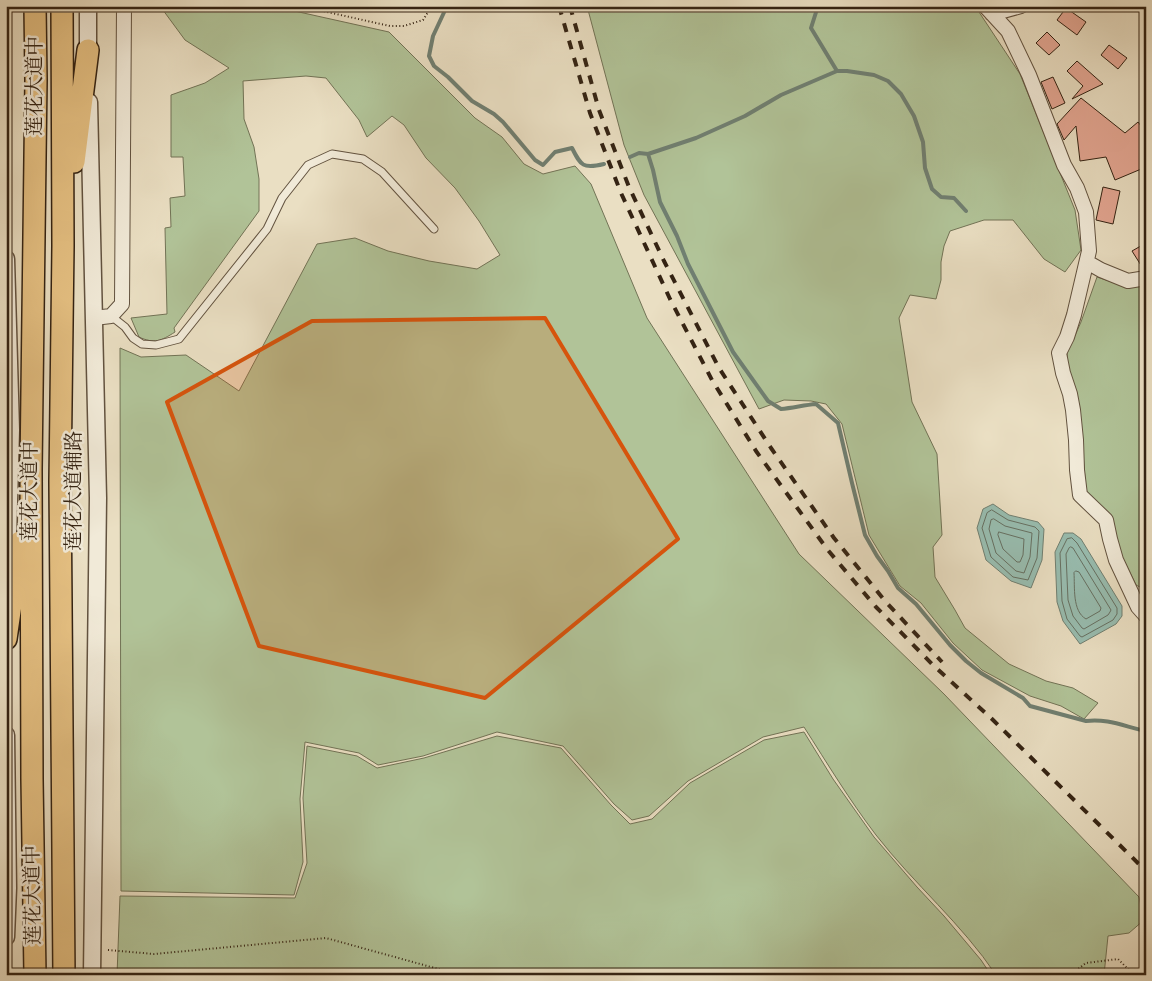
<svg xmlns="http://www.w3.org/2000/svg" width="1152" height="981" viewBox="0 0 1152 981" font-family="'Old Standard TT','Noto Serif SC',serif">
	<rect width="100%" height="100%" fill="#eadfc3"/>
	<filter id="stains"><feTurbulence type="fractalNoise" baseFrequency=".004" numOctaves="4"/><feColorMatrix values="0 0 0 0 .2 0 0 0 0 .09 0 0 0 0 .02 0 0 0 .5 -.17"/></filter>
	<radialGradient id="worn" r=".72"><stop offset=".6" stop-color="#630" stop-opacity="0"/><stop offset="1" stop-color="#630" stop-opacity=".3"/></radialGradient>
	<!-- green -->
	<path fill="#b1c398" stroke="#727356" d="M160,6H272L389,32L475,118L502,137L524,164L543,174L575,166L591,184L647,318L799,554L944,694L1139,897L1144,920L1129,933L1108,936L1104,975H996C962,924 914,884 876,835C850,801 827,763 804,727L763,737L688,781L649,816L632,820L614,804L563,746L497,732L423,756L378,765L359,753L305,742L300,799L303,862L294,895L121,891L120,348L141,357L186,355L239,391L317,244L355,238L388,251L429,261L477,269L500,255L479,221L455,188L426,158L404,125L392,116L367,137L359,120L326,78L306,76L243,81L244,119L254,147L259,179V211L174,328L175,332C161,341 154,344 139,337L131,318L167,314L165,228L171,227L170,198L185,196L183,157H171V95L205,83L229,68L185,40Z
		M587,6H976L977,9L1020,74L1075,210L1081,250L1065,272L1044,259L1013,220H984L950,231L944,246L941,262V280L936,299L910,295L899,318L912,402L937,454L942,535L933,547L935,577L955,610L965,628L1009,664L1046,681L1073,688L1098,703L1084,719L1061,706L1030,696L982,670L953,643L921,603L900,586L869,535L842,424L826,404L811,401L784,400L759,409L644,195L624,145Z
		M1097,277L1127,287L1146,282V590L1136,585L1119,551L1086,491L1082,442L1068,371L1067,353L1081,322Z
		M804,732L833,779L874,837L917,887L944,916L981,960L991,975H117L120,896L295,898L307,863L303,798L307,746L357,756L377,768L424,758L497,736L561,748L611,805L630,824L652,819L690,783L764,740Z"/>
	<!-- water -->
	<path fill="#98bdb0" stroke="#707f71" d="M993,504L1009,515L1038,522L1044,529L1042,560L1031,588L1011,581L986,560L977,528L983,509Z
		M1064,533H1073L1081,539L1122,606V616L1116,624L1080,644L1063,621L1057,602L1055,552Z"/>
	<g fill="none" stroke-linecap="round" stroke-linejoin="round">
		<!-- shore -->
		<path stroke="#667062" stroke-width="1" d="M992,510L1008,520L1035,527L1039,531L1037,558L1028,580L1013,577L991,557L982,528L987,513Z
			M994,519L1005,526L1032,533L1030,557L1024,573L1016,571L996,553L989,529L991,520Z
			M999,532L1024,539L1023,555L1020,562H1017L1003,549L998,535Z
			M1072,538L1077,543L1117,608V614L1113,620L1082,637L1080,636L1067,619L1062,601L1060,553L1067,539Z
			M1071,547L1073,548L1111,610L1110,612L1108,615L1084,629L1082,628L1073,616L1068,600L1066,554L1069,548Z
			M1076,571L1079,572L1101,608L1100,611L1086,619C1072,611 1075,587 1074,573Z"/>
		<!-- stream -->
		<path stroke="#707f71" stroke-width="4" d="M447,6L433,36L429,56L434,66L448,77L472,101L494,114L503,122L535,160L543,165L555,152L572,148C581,166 583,169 604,164
			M818,6L811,28L837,71H847L874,75L888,81L901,94L914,116L923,142L925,168L932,189L941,197L954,198L966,211
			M648,154L696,138L745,116L781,95L837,71
			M630,157L639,153L648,154L653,170L660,202L677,236L688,264L733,352L768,401L781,409C793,408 804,405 816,404L838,423L852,483L865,535L877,556L888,571L898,588L916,604L950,645L966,661L981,673L1023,698L1030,706L1086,721C1107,718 1126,727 1146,731"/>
	</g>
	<!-- building -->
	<path fill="#e3a692" stroke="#342313" d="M1066,8L1086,22L1077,35L1057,20Z
		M1047,32L1060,45L1049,55L1036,43Z
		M1109,45L1127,58L1118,69L1101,55Z
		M1077,61L1103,84L1072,99L1083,86L1067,71Z
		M1053,77L1065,103L1052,109L1041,82Z
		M1081,98L1125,133L1138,122L1146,132V140L1140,144L1146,149V167L1115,180L1106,157L1080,161L1076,126L1064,140L1057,124Z
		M1103,187L1120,191L1113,224L1096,220Z
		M1146,243V269L1144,270L1132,251Z"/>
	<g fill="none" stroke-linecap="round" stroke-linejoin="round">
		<defs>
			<path id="service" d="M111,316L125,327L133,338L142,344L156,345L179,339L267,229L282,198L308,165L332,154L363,159L382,172L434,229"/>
			<path id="minor" d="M985,6L1008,31L1029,75L1064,165L1077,188L1086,212L1089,251L1074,315L1067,337L1059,353L1063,373L1070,394L1073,410L1076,440L1077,470L1080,495L1106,520L1110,539L1116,560L1138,607L1146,616
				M1145,6L1146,7
				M992,14L1021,6
				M1087,262L1101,270L1128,281L1146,278
				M94,318L111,316L122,304L124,6"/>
			<path id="tertiary" d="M88,6V60
				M89,102L98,498L92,975
				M6,259L11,430L7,574
				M6,735L8,888L6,937"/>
			<path id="primary" d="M62,6L63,246L60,482L64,975
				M74,162L88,50
				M6,639L20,542
				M35,975L32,779L31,470L36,80L35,6"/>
		</defs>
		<!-- service casing -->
		<use href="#service" stroke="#62523f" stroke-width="9"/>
		<!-- minor casing -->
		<use href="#minor" stroke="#62523f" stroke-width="16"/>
		<!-- tertiary casing -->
		<use href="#tertiary" stroke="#62523f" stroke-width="19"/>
		<!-- primary casing -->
		<use href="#primary" stroke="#342313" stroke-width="24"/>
		<!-- path -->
		<path stroke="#342313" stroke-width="2" stroke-dasharray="1 2.5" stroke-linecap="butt" d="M300,6L390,26H404L423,20L432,6
			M108,950L154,954L326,938L460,975
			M1070,975L1086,963L1118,959L1134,975"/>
		<!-- service -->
		<use href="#service" stroke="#f1ead8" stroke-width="7"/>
		<!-- minor -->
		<use href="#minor" stroke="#f1ead8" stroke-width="14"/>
		<!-- tertiary -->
		<use href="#tertiary" stroke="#f1ead8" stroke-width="16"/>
		<!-- primary -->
		<use href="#primary" stroke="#e5c082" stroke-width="21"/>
		<!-- rail -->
		<path stroke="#342313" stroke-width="4" stroke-dasharray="9 9" stroke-linecap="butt" d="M559,6L590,113L621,193L670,299L712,380L756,451L827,549L876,607L933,665L992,719L1146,871
			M570,6L599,110L629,187L664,261L719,368L771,448L834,538L885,601L942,662"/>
	</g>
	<!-- marked area -->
	<path fill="#d6540d" fill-opacity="0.2" stroke="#d6540d" stroke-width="4" stroke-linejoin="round" d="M545,318L678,539L485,698L259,646L167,402L312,321Z"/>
	<g text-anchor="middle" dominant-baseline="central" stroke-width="5" stroke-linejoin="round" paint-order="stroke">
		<!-- street labels -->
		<g font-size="20" fill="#342313" stroke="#f1ead8">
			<text transform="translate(36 86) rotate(-90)">莲花大道中</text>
			<text transform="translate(31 491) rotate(-90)">莲花大道中</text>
			<text transform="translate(75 491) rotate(-90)">莲花大道辅路</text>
			<text transform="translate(34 895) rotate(-91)">莲花大道中</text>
		</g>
	</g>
	<!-- margin -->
	<rect width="1152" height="981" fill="none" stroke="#eadfc3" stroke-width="25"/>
	<rect x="8" y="8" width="1137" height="966" fill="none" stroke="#342313" stroke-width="2.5"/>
	<rect x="12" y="12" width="1127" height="956" fill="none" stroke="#342313"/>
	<rect width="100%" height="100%" filter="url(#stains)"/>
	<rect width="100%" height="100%" fill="url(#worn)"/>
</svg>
